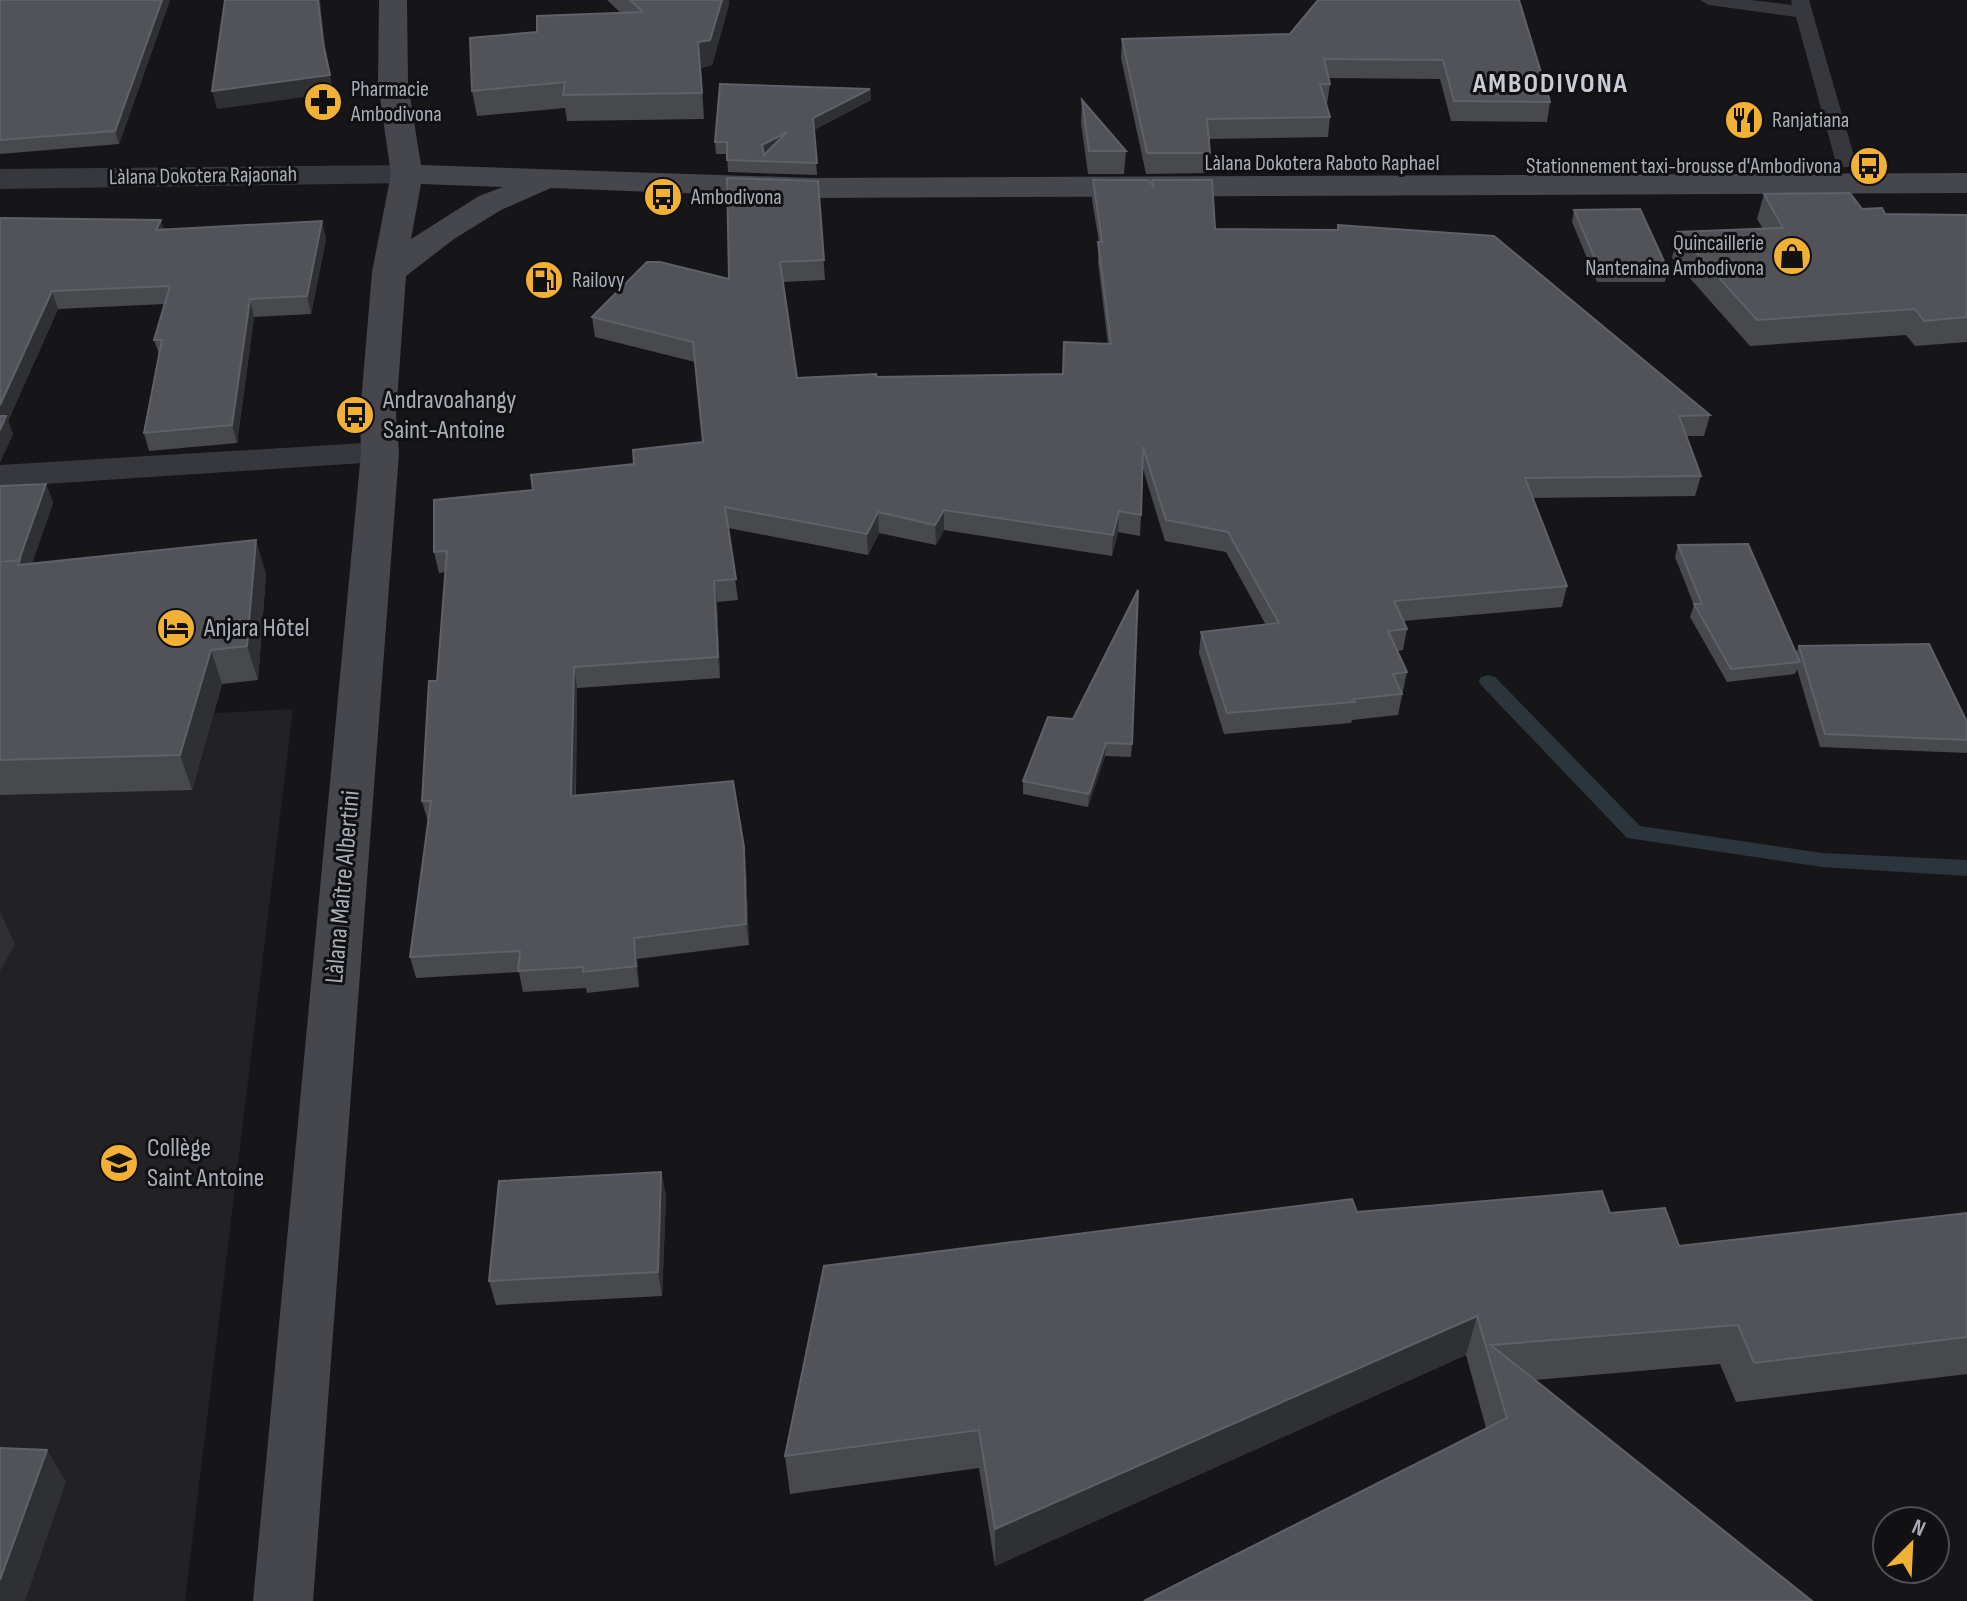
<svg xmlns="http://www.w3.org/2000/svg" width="1967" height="1601" viewBox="0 0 1967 1601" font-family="'Sofia Sans Condensed',sans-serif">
	<rect width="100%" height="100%" fill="#161618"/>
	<!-- built -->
	<path fill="#222225" d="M293,709L185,1601H0V724Z"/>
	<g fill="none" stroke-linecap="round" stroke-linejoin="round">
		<!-- stream -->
		<path fill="#2c353c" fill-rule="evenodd" d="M1488,675L1495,677L1640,826L1822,853L1967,860V876L1822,867L1627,838L1481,685L1479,681L1481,677Z"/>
		<!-- service -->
		<path fill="#37383d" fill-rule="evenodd" d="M1700,0H1751L1792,5L1791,0H1809L1856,163L1853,167H1839L1836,163L1796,17L1709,5Z"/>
		<!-- minor -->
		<path fill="#37383d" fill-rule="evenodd" d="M407,165L418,167L423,174L418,181L407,183L0,189V169Z
			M380,442L393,445L399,453L393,461L0,487V465Z"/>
		<!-- secondary -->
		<path fill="#45474d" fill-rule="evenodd" d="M379,0H407L408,84L421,165L813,178L1967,173V193L813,198L551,188L501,210L454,239L406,276L396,415L399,453L313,1601H253L361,453L360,415L372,272L391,174L378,84ZM421,184L503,187L479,196L411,239Z"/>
	</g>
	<!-- wall -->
	<path fill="#47494d" d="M0,0H170L119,144L0,154Z
		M607,0H729V4L712,65L701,68L704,119L567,121L565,108L477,116L472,91L537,32L621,13Z
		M1318,0L1550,102L1547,122L1451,121L1440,79L1328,78L1330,84L1327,104H1326L1330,117L1328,137L1208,139L1210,153L1208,173L1146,174L1121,58L1122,39L1290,34Z
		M870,89L871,100L814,130L817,175L728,172L727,154H716L715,142Z
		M1082,100L1126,151L1124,174H1088L1081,123Z
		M1093,180L1152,185V180L1215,229L1710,415L1704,436H1686L1701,476L1695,496L1533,498L1567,586L1562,607L1403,621L1407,629L1403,650L1397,651L1407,672L1398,715L1352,720L1351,723L1224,734L1199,653L1201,632L1266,625L1226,552L1165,541L1143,469L1140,536L1118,532L1112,556L944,530L936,545L879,533L868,555L728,528L738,600L717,602L720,678L577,688L576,795L746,868L749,945L637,959L639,987L587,993L586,988L523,992L519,972L416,978L410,957L428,822L422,801L437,681L445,572L439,573L434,552L533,490L634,464L703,442L695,362L595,337L592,317L729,279L818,181L825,280L783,282L797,378L1063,374L1108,344L1098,262L1099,242L1092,200Z
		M1764,194L1862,209L1885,214L1967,215V342L1915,346L1906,335L1750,346L1672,258L1678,232L1763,229L1757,219Z
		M1574,210L1668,270L1665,282H1597L1572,222Z
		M0,218L326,239L311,314L254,317L237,443L149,451L144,433L159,354L154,340L165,304L58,309L8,421L13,434L0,462Z
		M46,484L53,503L32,563L266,574L258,680L222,684L192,790L0,795V486Z
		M1678,545L1796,653L1799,646L1967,722V753L1820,747L1797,669L1795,674L1727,682L1690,617L1694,605L1675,557Z
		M1048,717L1132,744L1131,757L1105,756L1088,807L1023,794V781Z
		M661,1172L666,1196L662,1296L496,1305L489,1281Z
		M1357,1212L1610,1213L1679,1246L1967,1213V1374L1736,1402L1720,1364L1535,1380L1812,1601L1486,1428L1466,1355L995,1566L979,1468L790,1494L785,1456Z"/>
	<!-- shaded-wall -->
	<path fill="#2f3033" d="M162,0H170L119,144L115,131Z
		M318,0H320L327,61L323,43Z
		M722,0H729V4L712,65L701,68L704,119L698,42Z
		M330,75L334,93L217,109L212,91Z
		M870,89L871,100L814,130L813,118Z
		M787,132L763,157L762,145Z
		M161,220L166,238L156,230Z
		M322,221L326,239L311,314L307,296Z
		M52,291L58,309L8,421L13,434L0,462V405Z
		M250,299L254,317L237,443L232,425Z
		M46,484L53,503L27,578L15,574Z
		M944,510V530L936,545L935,525Z
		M1119,511L1118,532L1112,556L1113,535Z
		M878,512L879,533L868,555L867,534Z
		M256,540L266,574L258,680L247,646Z
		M714,581L717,602L720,678L718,657Z
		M211,650L222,684L192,790L180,755Z
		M574,667L577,688L575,817L571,796Z
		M1106,743L1105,756L1088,807L1089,794Z
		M744,847L746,868L749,945L746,924Z
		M0,912L15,944L0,971Z
		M634,938L637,959L639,987L636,966Z
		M661,1172L666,1196L662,1296L658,1272Z
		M1477,1316L1466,1355L995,1566V1529Z
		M47,1450L66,1482L25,1601H0V1580Z"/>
	<!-- building -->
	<path fill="#525359" stroke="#5f6168" stroke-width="2" fill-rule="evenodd" d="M0,0H162L115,131L0,140Z
		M225,0H318L323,43L330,75L212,91Z
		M630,0H722L710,40L698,42L702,93L563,95L565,82L472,91L470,38L537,32V16L643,12Z
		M1318,0H1519L1550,102L1454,101L1443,60L1324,59L1330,84H1320L1330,117L1207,119L1210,153H1147L1122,39L1290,34Z
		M720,84L870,89L813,118L817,163L727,160V142H715ZM787,132L764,155L762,145Z
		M1082,100L1126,151H1089Z
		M727,178L818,181L824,260L780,262L797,378L876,374L877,377L1063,374L1064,342L1111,344L1098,242H1102L1093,180H1148L1154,187L1152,180H1212L1215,229L1338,230V225L1494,236L1710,415L1679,416L1701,476L1525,478L1567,586L1394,601L1407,629L1388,631L1407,672L1393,674L1402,694L1353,699L1355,702L1227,713L1201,632L1279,623L1228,532L1166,520L1143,447L1141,515L1119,511L1113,535L944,510L935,525L878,512L867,534L725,507L736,579L714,581L718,657L574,667L571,796L733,781L744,847L746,924L634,938L636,966L583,972V967L518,971L520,951L410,957L431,801H422L429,681H437L447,551L434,552V500L533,490L531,475L634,464L633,450L703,442L693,342L592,317L647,262H660L729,279Z
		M1850,193L1862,209L1882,208L1885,214L1967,215V317L1924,321L1915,309L1757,320L1678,232L1783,228L1764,194Z
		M1640,209L1668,270H1600L1574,210Z
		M0,218L161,220L156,230L322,221L307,296L250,299L232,425L144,433L162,340H154L170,286L52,291L0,405Z
		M0,416H6L0,430Z
		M46,484L19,560L0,562V486Z
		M256,540L247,646L211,650L180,755L0,760V562L20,560L18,565Z
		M1748,544L1800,662L1731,669L1694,604H1702L1678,545Z
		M1138,590L1132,744L1106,743L1089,794L1023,781L1048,717L1073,719Z
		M1929,644L1967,722V740L1825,734L1799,646Z
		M661,1172L658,1272L489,1281L499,1181Z
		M1602,1191L1610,1213L1665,1208L1679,1246L1967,1213V1337L1754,1363L1738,1325L1491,1345L1812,1601H1144L1507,1418L1477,1316L995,1529L979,1430L785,1456L824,1266L1352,1199L1357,1212Z
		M0,1448L47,1450L0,1580Z"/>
	<!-- icons -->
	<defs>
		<symbol id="pharmacy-disc" viewBox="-11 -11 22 22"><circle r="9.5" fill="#f2b134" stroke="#111113"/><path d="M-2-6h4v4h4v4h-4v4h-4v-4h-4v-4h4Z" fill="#111"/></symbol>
		<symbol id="restaurant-disc" viewBox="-11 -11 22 22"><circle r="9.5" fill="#f2b134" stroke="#111113"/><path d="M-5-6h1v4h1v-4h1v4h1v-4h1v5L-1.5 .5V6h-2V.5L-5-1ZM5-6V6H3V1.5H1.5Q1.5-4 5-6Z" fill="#111"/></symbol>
		<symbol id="bus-disc" viewBox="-11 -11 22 22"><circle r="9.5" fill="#f2b134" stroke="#111113"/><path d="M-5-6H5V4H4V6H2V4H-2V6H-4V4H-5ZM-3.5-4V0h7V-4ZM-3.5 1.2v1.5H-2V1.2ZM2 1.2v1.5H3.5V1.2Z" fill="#111"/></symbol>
		<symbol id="shop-disc" viewBox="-11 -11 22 22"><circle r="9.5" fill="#f2b134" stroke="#111113"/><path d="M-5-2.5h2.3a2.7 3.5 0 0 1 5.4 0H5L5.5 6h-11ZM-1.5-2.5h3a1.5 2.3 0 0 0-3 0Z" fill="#111"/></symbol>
		<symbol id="fuel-disc" viewBox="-11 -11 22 22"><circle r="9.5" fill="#f2b134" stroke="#111113"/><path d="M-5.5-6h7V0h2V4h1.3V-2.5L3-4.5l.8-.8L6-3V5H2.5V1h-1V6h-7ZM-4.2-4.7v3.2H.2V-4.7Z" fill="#111"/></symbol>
		<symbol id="hotel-disc" viewBox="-11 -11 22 22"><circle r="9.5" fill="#f2b134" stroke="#111113"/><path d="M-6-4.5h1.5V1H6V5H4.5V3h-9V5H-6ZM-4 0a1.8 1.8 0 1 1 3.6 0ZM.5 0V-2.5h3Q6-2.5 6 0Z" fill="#111"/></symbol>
		<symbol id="school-disc" viewBox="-11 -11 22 22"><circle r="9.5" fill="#f2b134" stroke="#111113"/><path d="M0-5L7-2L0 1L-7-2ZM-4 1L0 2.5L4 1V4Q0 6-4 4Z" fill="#111"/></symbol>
	</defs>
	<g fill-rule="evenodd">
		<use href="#pharmacy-disc" x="301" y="80" width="44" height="44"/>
		<use href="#restaurant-disc" x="1722" y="98" width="44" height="44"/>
		<use href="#bus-disc" x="1847" y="144" width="44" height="44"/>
		<use href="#bus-disc" x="641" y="175" width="44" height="44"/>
		<use href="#shop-disc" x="1770" y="234" width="44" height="44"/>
		<use href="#fuel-disc" x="522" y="258" width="44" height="44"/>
		<use href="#bus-disc" x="333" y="393" width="44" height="44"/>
		<use href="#hotel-disc" x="154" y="606" width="44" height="44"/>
		<use href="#school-disc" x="97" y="1141" width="44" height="44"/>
	</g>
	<g text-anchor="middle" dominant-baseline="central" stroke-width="6" stroke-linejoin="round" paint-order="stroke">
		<!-- far-poi labels -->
		<g font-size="22" fill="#a8adb8" stroke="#111113" text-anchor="start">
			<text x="351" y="89">Pharmacie<tspan x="351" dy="25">Ambodivona</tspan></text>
			<text x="1772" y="120">Ranjatiana</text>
			<text x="1841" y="166" text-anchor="end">Stationnement taxi-brousse d'Ambodivona</text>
			<text x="691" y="197">Ambodivona</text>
			<text x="1764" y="243" text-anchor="end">Quincaillerie<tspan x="1764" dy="25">Nantenaina Ambodivona</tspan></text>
			<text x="572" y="280">Railovy</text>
		</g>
		<!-- far-street labels -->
		<g font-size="22" fill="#a8adb8" stroke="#111113">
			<text x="1322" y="163">Làlana Dokotera Raboto Raphael</text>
			<text transform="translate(203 176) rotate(-1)">Làlana Dokotera Rajaonah</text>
		</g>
		<!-- poi labels -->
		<g font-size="26" fill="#a8adb8" stroke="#111113" text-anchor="start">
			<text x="383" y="400">Andravoahangy<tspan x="383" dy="30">Saint-Antoine</tspan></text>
			<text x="204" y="628">Anjara Hôtel</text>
			<text x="147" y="1148">Collège<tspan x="147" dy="30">Saint Antoine</tspan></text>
		</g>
		<!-- street labels -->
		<g font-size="26" fill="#a8adb8" stroke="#111113">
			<text transform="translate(343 887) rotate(-85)">Làlana Maître Albertini</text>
		</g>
		<!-- far-district labels -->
		<g font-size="28" font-weight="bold" letter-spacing="2" fill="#c9ccd4" stroke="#111113">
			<text x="1551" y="83">AMBODIVONA</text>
		</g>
	</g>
	<!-- north arrow -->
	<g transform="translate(1911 1545) rotate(24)"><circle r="38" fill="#111113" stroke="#4d4f55" stroke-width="2"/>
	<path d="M0-6L14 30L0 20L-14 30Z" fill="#f2b134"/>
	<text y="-12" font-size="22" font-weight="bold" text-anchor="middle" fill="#a8adb8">N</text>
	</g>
</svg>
